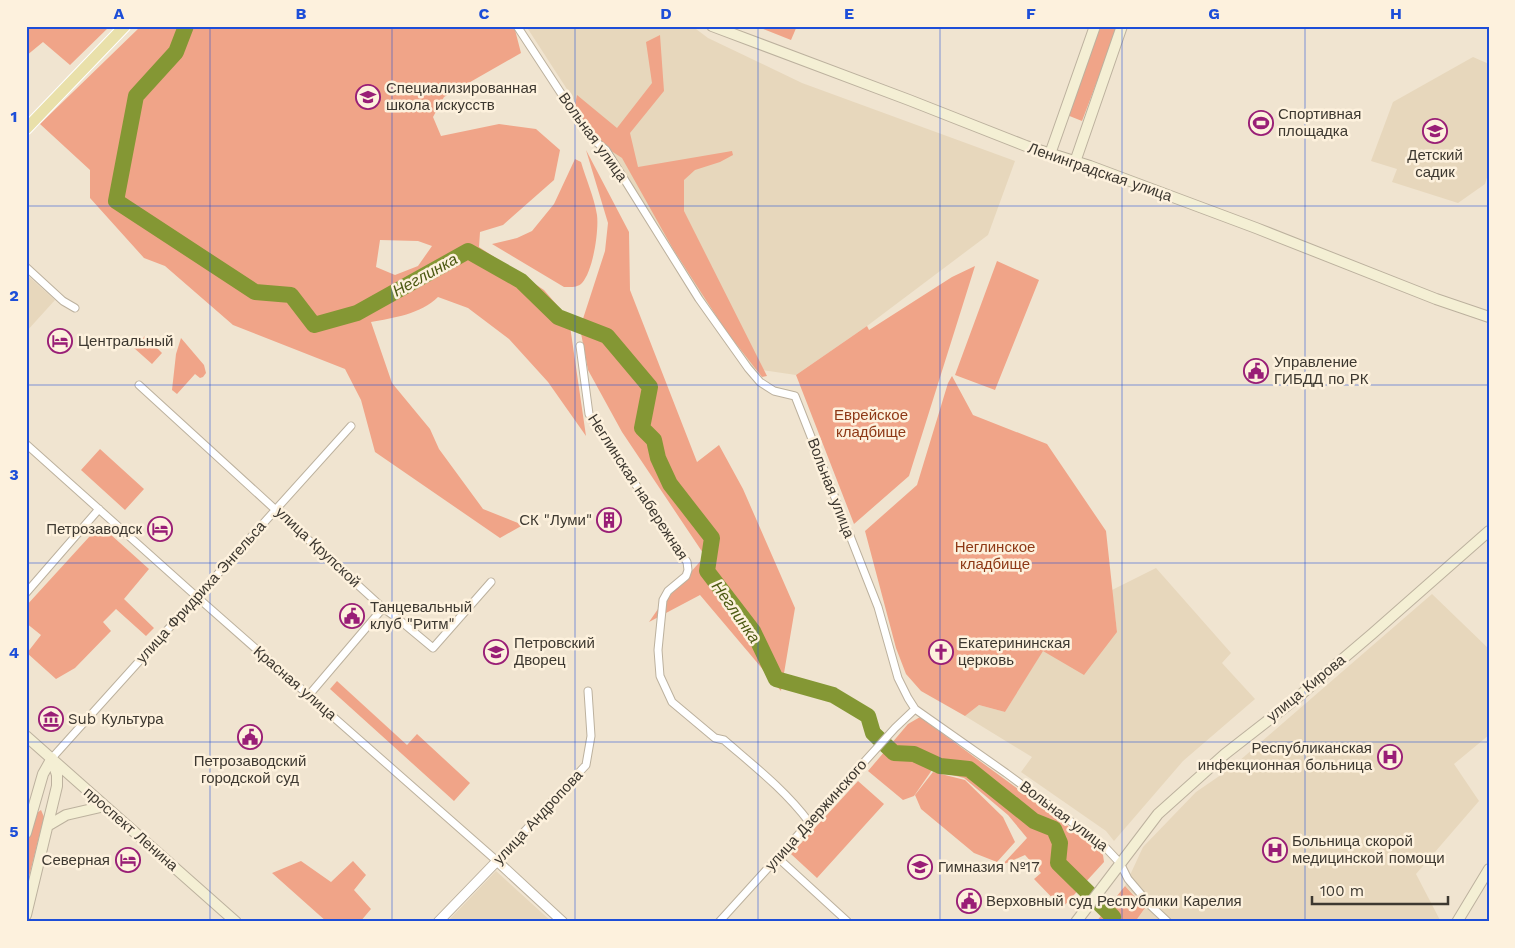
<svg xmlns="http://www.w3.org/2000/svg" width="1515" height="948" viewBox="0 0 1515 948" font-family="'Work Sans',sans-serif">
	<rect width="100%" height="100%" fill="#f0e4d0"/>
	<!-- built -->
	<path fill="#e7d7bc" d="M526,26H692L708,38L802,83L1015,161L988,235L867,326L796,375L748,368Z
		M1473,57L1489,64V171L1485,184L1458,203L1392,182L1397,169L1371,161L1393,102Z
		M26,274L55,300L26,332Z
		M1156,568L1231,653L1222,663L1255,699L1183,761L1114,841L1106,831L1021,772L1032,757L965,716L979,705L1005,712L1043,650L1117,632L1112,590Z
		M1432,594L1489,649V735L1454,764L1479,801L1416,874L1441,922H1135L1146,907L1125,886L1143,847L1196,792L1231,768Z
		M496,871L552,922H447Z"/>
	<!-- green -->
	<path fill="#f0a488" fill-rule="evenodd" d="M26,26H110L70,65L43,42L26,56Z
		M141,26H514L521,53L444,97L433,117L441,136L499,124L536,129L560,150L554,180L503,225L480,232L479,247L544,290L569,319L586,436L548,382L509,339L468,308L438,297C421,314 393,318 371,322L392,383L430,429L439,449L483,509L523,525L500,538L375,452L361,400L345,369L233,325L165,266L144,258L90,198V170L40,124ZM380,240L418,241L432,246L418,266L395,275L376,267Z
		M756,26H797L791,40Z
		M1101,26H1118L1082,121L1067,115Z
		M660,35L664,91L630,133L638,167L732,151L733,155L720,162L695,170L684,180V211L767,376L762,377L726,331L673,249L622,158L590,137L574,110L577,95L617,128L652,83L646,42Z
		M586,150L629,232L630,290L697,462L719,445L743,489L795,608L781,691L700,595L649,622L658,609L705,556L622,432L588,370L580,328L605,251L608,223Z
		M575,159L581,162C586,179 594,197 597,215C599,231 593,271 582,283C577,288 570,287 564,287L492,244L517,238L532,231L554,204Z
		M997,261L1039,280L995,390L955,375Z
		M975,266L909,476L854,524L796,375L867,326L869,330L952,277Z
		M145,336L162,353L152,364L134,348Z
		M181,338L204,365L206,373L203,377L200,378L195,374L177,394L172,390L176,354Z
		M952,376L973,415L1047,444L1106,531L1117,632L1084,675L1043,651L1005,712L979,705L965,716L921,691L906,674L896,648L865,531L917,485L948,383Z
		M100,449L144,489L125,510L81,470Z
		M100,525L149,569L124,599L154,628L146,636L116,609L103,622L111,631L75,668L56,679L27,653L41,635L26,623V606Z
		M337,681L407,745L417,734L470,783L454,801L330,689Z
		M920,717L1098,848L1103,855L1104,862L1062,908L1034,879L1041,873L1025,855L1002,865L1027,838L1008,815L964,778L932,770L914,796L903,800L868,771L908,724Z
		M933,772L965,780L1003,817L1015,842L997,862L974,853L921,809L915,795Z
		M858,781L884,804L817,878L791,854Z
		M41,810L44,817L26,889V845L34,815Z
		M301,861L331,882L353,861L366,875L354,890L371,909L360,922H327L272,873Z
		M1125,886L1145,908L1135,922H1096Z"/>
	<g fill="none" stroke-linecap="round" stroke-linejoin="round">
		<!-- river -->
		<path stroke="#849734" stroke-width="16" d="M186,26L176,52L136,96L116,201L255,292L291,295L314,325L357,313L468,251L521,281L558,317L607,336L650,387L642,428L654,440L658,458L670,484L712,538L707,571L753,631L776,679L833,695L868,716L873,733L894,753L914,754L940,766L969,769L1034,821L1054,829L1060,843L1058,863L1113,917L1111,922"/>
		<defs>
			<path id="minor" d="M517,26L589,136L606,150L699,299L748,368L760,382L774,391L795,396L878,607L898,678L908,698L915,709L1006,773L1105,847L1120,863L1128,879L1151,906L1168,922
				M26,267L63,301L75,308
				M580,346L589,414L687,562L688,570L686,576L668,591L663,600L658,650L660,676L672,702L715,738L724,740C754,766 785,790 809,822
				M139,385L383,608L397,618L433,648L491,582
				M26,444L197,597L497,861L586,765L591,736L588,691
				M26,593L99,509
				M309,695L383,608
				M52,758L351,426
				M777,857L848,922
				M719,922L895,728L915,709"/>
			<path id="tertiary" d="M438,922L497,861L563,922"/>
			<path id="secondary" d="M712,26L909,100L1026,146L1090,166L1256,228L1436,299L1489,317
				M1050,154L1095,26
				M1075,162L1122,26
				M26,736L236,922
				M49,825L66,815L105,806
				M26,833L43,774L52,758
				M26,915L57,786V775L52,759
				M1076,922L1158,814L1225,754L1298,697L1372,634L1489,531
				M1457,922L1489,869"/>
			<path id="primary" d="M26,129L125,26"/>
		</defs>
		<!-- minor casing -->
		<use href="#minor" stroke="#bcb19e" stroke-width="9"/>
		<!-- tertiary casing -->
		<use href="#tertiary" stroke="#bcb19e" stroke-width="11"/>
		<!-- secondary casing -->
		<use href="#secondary" stroke="#bcb19e" stroke-width="12"/>
		<!-- primary casing -->
		<use href="#primary" stroke="#fff" stroke-width="13"/>
		<!-- minor -->
		<use href="#minor" stroke="#fff" stroke-width="7"/>
		<!-- tertiary -->
		<use href="#tertiary" stroke="#fff" stroke-width="9"/>
		<!-- secondary -->
		<use href="#secondary" stroke="#f4efd4" stroke-width="10"/>
		<!-- primary -->
		<use href="#primary" stroke="#e9e0aa" stroke-width="11"/>
	</g>
	<!-- grid -->
	<path fill="none" stroke="#1d4ed8" stroke-width="1" stroke-opacity="0.55" d="M210,26V922M392,26V922M575,26V922M758,26V922M940,26V922M1122,26V922M1305,26V922M26,206H1489M26,385H1489M26,563H1489M26,742H1489"/>
	<!-- icons -->
	<defs>
		<symbol id="school-ring" viewBox="-11 -11 22 22"><circle r="9.5" fill="#fdf1dd" stroke="#991e76" stroke-width="1.5"/><path d="M0-5L7-2L0 1L-7-2ZM-4 1L0 2.5L4 1V4Q0 6-4 4Z" fill="#991e76"/></symbol>
		<symbol id="stadium-ring" viewBox="-11 -11 22 22"><circle r="9.5" fill="#fdf1dd" stroke="#991e76" stroke-width="1.5"/><path d="M0-5a6.5 5 0 1 0 0 10a6.5 5 0 1 0 0-10ZM-3.5-1.8h7v3.6h-7Z" fill="#991e76"/></symbol>
		<symbol id="hotel-ring" viewBox="-11 -11 22 22"><circle r="9.5" fill="#fdf1dd" stroke="#991e76" stroke-width="1.5"/><path d="M-6-4.5h1.5V1H6V5H4.5V3h-9V5H-6ZM-4 0a1.8 1.8 0 1 1 3.6 0ZM.5 0V-2.5h3Q6-2.5 6 0Z" fill="#991e76"/></symbol>
		<symbol id="civic-ring" viewBox="-11 -11 22 22"><circle r="9.5" fill="#fdf1dd" stroke="#991e76" stroke-width="1.5"/><path d="M-.6-6.5H3V-4.5H.6V-3L4-1V1h2V6H-6V1h2V-1L-.6-3ZM-1.2 2.5V6h2.4V2.5Z" fill="#991e76"/></symbol>
		<symbol id="building-ring" viewBox="-11 -11 22 22"><circle r="9.5" fill="#fdf1dd" stroke="#991e76" stroke-width="1.5"/><path d="M-4-6H4V6H1V3H-1V6H-4ZM-2.5-4.3h1.7v1.8h-1.7ZM.8-4.3h1.7v1.8H.8ZM-2.5-1h1.7V.8h-1.7ZM.8-1h1.7V.8H.8Z" fill="#991e76"/></symbol>
		<symbol id="church-ring" viewBox="-11 -11 22 22"><circle r="9.5" fill="#fdf1dd" stroke="#991e76" stroke-width="1.5"/><path d="M-1.2-6h2.4v3.5h3.3v2.4h-3.3V6h-2.4V-.1h-3.3v-2.4h3.3Z" fill="#991e76"/></symbol>
		<symbol id="museum-ring" viewBox="-11 -11 22 22"><circle r="9.5" fill="#fdf1dd" stroke="#991e76" stroke-width="1.5"/><path d="M0-6L6-3V-2H-6V-3ZM-5-1h2V3h-2ZM-1-1h2V3h-2ZM3-1h2V3H3ZM-6 4H6V6H-6Z" fill="#991e76"/></symbol>
		<symbol id="hospital-ring" viewBox="-11 -11 22 22"><circle r="9.5" fill="#fdf1dd" stroke="#991e76" stroke-width="1.5"/><path d="M-5-5h3v3.5h4V-5h3V5h-3V1.5h-4V5h-3Z" fill="#991e76"/></symbol>
	</defs>
	<g fill-rule="evenodd">
		<use href="#school-ring" x="354" y="83" width="28" height="28"/>
		<use href="#stadium-ring" x="1247" y="109" width="28" height="28"/>
		<use href="#school-ring" x="1421" y="117" width="28" height="28"/>
		<use href="#hotel-ring" x="46" y="327" width="28" height="28"/>
		<use href="#civic-ring" x="1242" y="357" width="28" height="28"/>
		<use href="#building-ring" x="595" y="506" width="28" height="28"/>
		<use href="#hotel-ring" x="146" y="515" width="28" height="28"/>
		<use href="#civic-ring" x="338" y="602" width="28" height="28"/>
		<use href="#school-ring" x="482" y="638" width="28" height="28"/>
		<use href="#church-ring" x="927" y="638" width="28" height="28"/>
		<use href="#museum-ring" x="37" y="705" width="28" height="28"/>
		<use href="#civic-ring" x="236" y="723" width="28" height="28"/>
		<use href="#hospital-ring" x="1376" y="743" width="28" height="28"/>
		<use href="#hospital-ring" x="1261" y="836" width="28" height="28"/>
		<use href="#hotel-ring" x="114" y="846" width="28" height="28"/>
		<use href="#school-ring" x="906" y="853" width="28" height="28"/>
		<use href="#civic-ring" x="955" y="887" width="28" height="28"/>
	</g>
	<g text-anchor="middle" dominant-baseline="central" stroke-width="5" stroke-linejoin="round" paint-order="stroke">
		<!-- poi labels -->
		<g font-size="15" fill="#3d3830" stroke="#fdf1dd" text-anchor="start">
			<text x="386" y="88">Специализированная<tspan x="386" dy="17">школа искусств</tspan></text>
			<text x="1278" y="114">Спортивная<tspan x="1278" dy="17">площадка</tspan></text>
			<text x="1435" y="155" text-anchor="middle">Детский<tspan x="1435" dy="17">садик</tspan></text>
			<text x="78" y="341">Центральный</text>
			<text x="1274" y="362">Управление<tspan x="1274" dy="17">ГИБДД по РК</tspan></text>
			<text x="592" y="520" text-anchor="end">СК "Луми"</text>
			<text x="142" y="529" text-anchor="end">Петрозаводск</text>
			<text x="370" y="607">Танцевальный<tspan x="370" dy="17">клуб "Ритм"</tspan></text>
			<text x="514" y="643">Петровский<tspan x="514" dy="17">Дворец</tspan></text>
			<text x="958" y="643">Екатерининская<tspan x="958" dy="17">церковь</tspan></text>
			<text x="68" y="719">Sub Культура</text>
			<text x="1372" y="748" text-anchor="end">Республиканская<tspan x="1372" dy="17">инфекционная больница</tspan></text>
			<text x="250" y="761" text-anchor="middle">Петрозаводский<tspan x="250" dy="17">городской суд</tspan></text>
			<text x="1292" y="841">Больница скорой<tspan x="1292" dy="17">медицинской помощи</tspan></text>
			<text x="110" y="860" text-anchor="end">Северная</text>
			<text x="938" y="867">Гимназия №17</text>
			<text x="986" y="901">Верховный суд Республики Карелия</text>
		</g>
		<!-- street labels -->
		<g font-size="15" fill="#3d3830" stroke="#fdf1dd">
			<text transform="translate(593 137) rotate(54)">Вольная улица</text>
			<text transform="translate(1100 172) rotate(19)">Ленинградская улица</text>
			<text transform="translate(638 487) rotate(57)">Неглинская набережная</text>
			<text transform="translate(831 488) rotate(69)">Вольная улица</text>
			<text transform="translate(318 547) rotate(43)">улица Крупской</text>
			<text transform="translate(201 592) rotate(-48)">улица Фридриха Энгельса</text>
			<text transform="translate(295 683) rotate(41)">Красная улица</text>
			<text transform="translate(1306 688) rotate(-39)">улица Кирова</text>
			<text transform="translate(816 815) rotate(-48)">улица Дзержинского</text>
			<text transform="translate(1064 816) rotate(37)">Вольная улица</text>
			<text transform="translate(538 817) rotate(-47)">улица Андропова</text>
			<text transform="translate(131 829) rotate(41)">проспект Ленина</text>
		</g>
		<!-- park labels -->
		<g font-size="15" fill="#8e3916" stroke="#fdf1dd">
			<text x="871" y="415">Еврейское<tspan x="871" dy="17">кладбище</tspan></text>
			<text x="995" y="547">Неглинское<tspan x="995" dy="17">кладбище</tspan></text>
		</g>
		<!-- water labels -->
		<g font-size="16" font-style="italic" fill="#4c5912" stroke="#fdf1dd">
			<text transform="translate(425 275) rotate(-29)">Неглинка</text>
			<text transform="translate(736 612) rotate(55)">Неглинка</text>
		</g>
	</g>
	<!-- border -->
	<rect width="1515" height="948" fill="none" stroke="#fdf1dd" stroke-width="55"/>
	<!-- scale -->
	<path d="M1312 896v8h136v-8" fill="none" stroke="#3d3830" stroke-width="2.5"/>
	<text x="1320" y="896" font-size="15" fill="#3d3830" stroke="#fdf1dd" stroke-width="4" paint-order="stroke">100 m</text>
	<rect x="28" y="28" width="1460" height="892" fill="none" stroke="#1d4ed8" stroke-width="2"/>
	<g font-size="16" text-anchor="middle" font-weight="bold" fill="#1d4ed8">
		<text x="119" y="19">A</text>
		<text x="301" y="19">B</text>
		<text x="484" y="19">C</text>
		<text x="666" y="19">D</text>
		<text x="849" y="19">E</text>
		<text x="1031" y="19">F</text>
		<text x="1214" y="19">G</text>
		<text x="1396" y="19">H</text>
		<text x="14" y="122">1</text>
		<text x="14" y="301">2</text>
		<text x="14" y="480">3</text>
		<text x="14" y="658">4</text>
		<text x="14" y="837">5</text>
	</g>
</svg>
